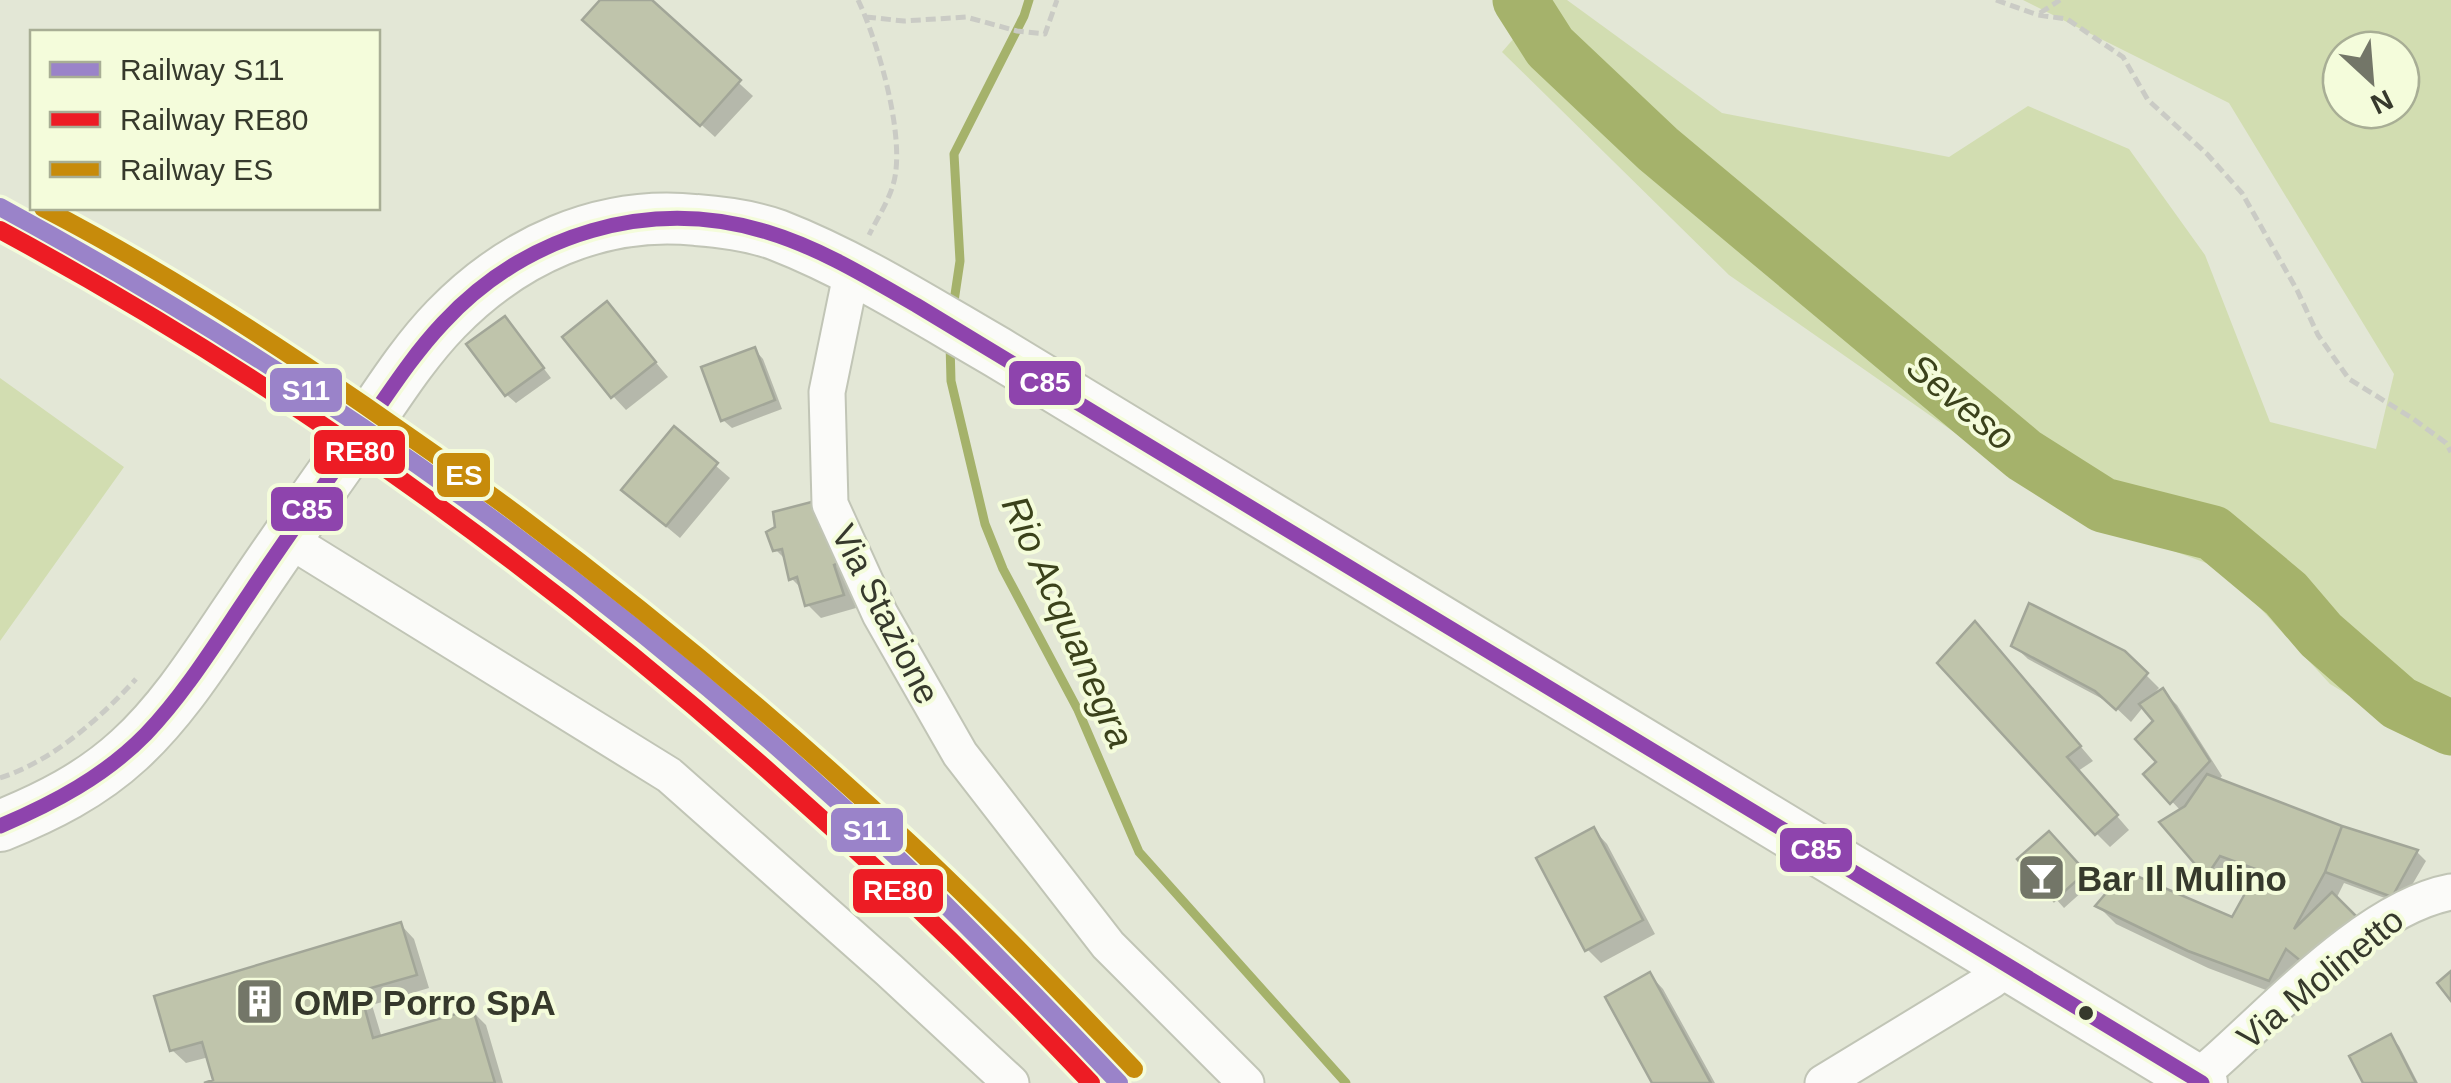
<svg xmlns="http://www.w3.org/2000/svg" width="2451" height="1083" viewBox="0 0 2451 1083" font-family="Arial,sans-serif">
	<rect width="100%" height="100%" fill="#e3e7d6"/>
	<!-- green -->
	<path fill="#d2ddb1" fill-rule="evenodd" d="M1547,0H1567L1722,113L1949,157L2028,106L2129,149L2205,255L2270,422L2376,449L2394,374L2229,103L2023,0H2451V740L2415,735L2330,684L2225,570L2095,522L1961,437L1729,275L1502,52ZM2341,50H2401V110H2341Z
		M0,378L124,467L0,641Z"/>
	<!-- shadow -->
	<path fill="#0003" d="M604,0H648L753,96L715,137L599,33Z
		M607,304L668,377L626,410L613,396Z
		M513,328L551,378L516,403L507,395Z
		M755,350L763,359L782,409L732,428L723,420Z
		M674,430L730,478L680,538L638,503Z
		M822,501L856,608L821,618L807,604L803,590L791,578L788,562L775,549L777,529Z
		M1988,638L2093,761L2078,771L2129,830L2110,847L2096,833Z
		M2014,646L2124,653L2159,688L2152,696L2163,691L2177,705L2222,776L2218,781L2345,830L2417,852L2426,861L2401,904L2344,883L2287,998L2208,968L2116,924L2098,906L2233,920L2256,879L2238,872L2225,893L2163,822L2181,811L2146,774L2159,762L2157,721L2144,706L2131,722L2112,704L2028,659Z
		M1594,830L1607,844L1655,934L1601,963L1587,949Z
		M2057,843L2093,882L2064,908L2056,899Z
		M401,925L414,939L429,988L372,1005L382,1038L472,1011L486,1025L503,1083H213L216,1082L209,1057L186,1063L172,1050Z
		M1650,975L1663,989L1715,1083H1654Z
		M2391,1037L2399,1046L2418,1083H2366Z"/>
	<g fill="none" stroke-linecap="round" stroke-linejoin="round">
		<!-- stream -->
		<path stroke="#a5b26b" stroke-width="9" d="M953,308L960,261L954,154L1024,16L1029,0
			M950,343L951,381L985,524L1003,569L1078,710L1139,852L1346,1083"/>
		<!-- river -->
		<path stroke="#a5b26b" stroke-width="55" d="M1520,0L1550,47L1658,149L2024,455L2103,505L2213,533L2286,594L2321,635L2399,703L2451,728"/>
	</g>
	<!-- building -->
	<path fill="#bfc4ab" stroke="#a2a698" stroke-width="2.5" d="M600,0H652L741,80L700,126L582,20Z
		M607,301L656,362L611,398L562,337Z
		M505,316L544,368L505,396L466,344Z
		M755,347L775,400L721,421L701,367Z
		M674,426L718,463L666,526L621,490Z
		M823,499L841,562L834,565L844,595L805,606L797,577L789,580L782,549L773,551L766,532L775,527L773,512Z
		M2029,603L2125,651L2148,673L2116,710L2095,691L2011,646Z
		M1975,621L2081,746L2067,757L2118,815L2095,835L1937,663Z
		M2163,688L2210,761L2170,804L2143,774L2156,762L2135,739L2153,721L2139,704Z
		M2207,774L2342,826L2325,872L2294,929L2332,892L2359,919L2307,966L2286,949L2269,981L2188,951L2095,906L2125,871L2232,917L2258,870L2220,856L2206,877L2159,822L2185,806Z
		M2342,826L2418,850L2392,897L2325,872Z
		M1594,827L1643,920L1585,951L1536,858Z
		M2049,831L2086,872L2054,901L2017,859Z
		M401,922L417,975L360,991L373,1038L473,1009L495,1083H204L213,1080L202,1042L170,1051L154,996Z
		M2451,971V1001L2437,983Z
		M1650,972L1711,1083H1652L1605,997Z
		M2391,1034L2416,1083H2363L2349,1056Z"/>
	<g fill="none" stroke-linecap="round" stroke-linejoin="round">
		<defs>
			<path id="street" d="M852,270L827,392L830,504L880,614L960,754L1108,945L1246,1083
				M286,538L669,775L889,970L1011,1083
				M2201,1082L2211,1066C2275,1010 2367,908 2451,892
				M1823,1083L1992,980L2009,966"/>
			<path id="secondary" d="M0,826C47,807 91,785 129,750C175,708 209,652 244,601C282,544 321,489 360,434C387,395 413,353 446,319C512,251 600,210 696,220C723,222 752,226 777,235C854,265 926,311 997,352L2202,1083"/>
		</defs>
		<!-- street casing -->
		<use href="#street" stroke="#c1c5b6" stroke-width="39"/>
		<!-- secondary casing -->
		<use href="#secondary" stroke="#c1c5b6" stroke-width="54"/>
		<!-- path -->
		<path stroke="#cacbc5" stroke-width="5" stroke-dasharray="10 5" stroke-linecap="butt" d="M858,0C878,42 907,140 893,185C888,202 877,219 869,235
			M1996,0L2038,15L2067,19L2123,57L2148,100L2207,154L2242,193L2297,290L2318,335L2349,379L2412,418L2446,443L2451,452
			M2040,13L2060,0
			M866,17L904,21L966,17L1017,31L1045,34L1057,0
			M0,778C54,760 98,720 136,679"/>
		<!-- street -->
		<use href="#street" stroke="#fbfbf9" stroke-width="35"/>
		<!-- secondary -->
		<use href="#secondary" stroke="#fbfbf9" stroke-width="50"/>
		<defs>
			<path id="bus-1" d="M0,826C54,803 105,776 146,734C186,692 217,641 249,594C284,541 321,490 357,438C385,399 410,358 443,323C526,234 649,196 767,232C820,248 869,278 916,305L2202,1083"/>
		</defs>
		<!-- bus-1 casing -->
		<use href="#bus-1" stroke="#f4fcdb" stroke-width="22"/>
		<!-- bus-1 -->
		<use href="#bus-1" stroke="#8e44ad" stroke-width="15"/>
		<defs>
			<path id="rail-1" d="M0,207C326,384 634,605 902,862C976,934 1048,1008 1119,1083"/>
			<path id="rail-2" d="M0,230C409,451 772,746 1091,1083"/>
			<path id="rail-3" d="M43,208C155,266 260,334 364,405C557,537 740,684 911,844C988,916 1061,993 1134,1069"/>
		</defs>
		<!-- rail-1 casing -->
		<use href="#rail-1" stroke="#f4fcdb" stroke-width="25"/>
		<!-- rail-2 casing -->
		<use href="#rail-2" stroke="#f4fcdb" stroke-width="25"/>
		<!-- rail-3 casing -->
		<use href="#rail-3" stroke="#f4fcdb" stroke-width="25"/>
		<!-- rail-1 -->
		<use href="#rail-1" stroke="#9a83c9" stroke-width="18"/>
		<!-- rail-2 -->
		<use href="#rail-2" stroke="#ed1c24" stroke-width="18"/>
		<!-- rail-3 -->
		<use href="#rail-3" stroke="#c78b0b" stroke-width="18"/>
	</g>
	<!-- icons -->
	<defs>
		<symbol id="bar-square" viewBox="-11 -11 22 22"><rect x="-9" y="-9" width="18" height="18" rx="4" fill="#737668" stroke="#f4fcdb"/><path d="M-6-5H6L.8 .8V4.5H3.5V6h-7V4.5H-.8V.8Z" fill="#fff"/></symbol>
		<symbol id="building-square" viewBox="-11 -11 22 22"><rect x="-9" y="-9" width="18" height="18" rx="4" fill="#737668" stroke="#f4fcdb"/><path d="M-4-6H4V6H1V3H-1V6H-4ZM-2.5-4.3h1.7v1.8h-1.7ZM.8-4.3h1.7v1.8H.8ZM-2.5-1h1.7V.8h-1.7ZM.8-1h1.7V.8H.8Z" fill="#fff"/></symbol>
	</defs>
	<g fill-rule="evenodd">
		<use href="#bar-square" x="2014" y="850" width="55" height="55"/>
		<use href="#building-square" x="232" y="974" width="55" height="55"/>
	</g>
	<!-- markers -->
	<circle fill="#36392c" stroke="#f4fcdb" stroke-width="4" cx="2086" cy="1013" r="9"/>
	<g text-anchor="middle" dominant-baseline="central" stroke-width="8" stroke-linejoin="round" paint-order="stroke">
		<!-- street labels -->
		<g font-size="35" fill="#36392c" stroke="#f4fcdb">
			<text transform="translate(886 614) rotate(63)">Via Stazione</text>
			<text transform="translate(2320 978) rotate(-39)">Via Molinetto</text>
		</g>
		<!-- poi labels -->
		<g font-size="35" font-weight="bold" fill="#36392c" stroke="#f4fcdb" text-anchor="start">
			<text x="2077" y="878">Bar Il Mulino</text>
			<text x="294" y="1002">OMP Porro SpA</text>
		</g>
		<!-- water labels -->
		<g font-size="38" font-style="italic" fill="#3b421b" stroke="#f4fcdb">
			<text transform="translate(1961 402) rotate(40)">Seveso</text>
			<text transform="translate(1068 622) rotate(66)">Rio Acquanegra</text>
		</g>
	</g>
	<g stroke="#f4fcdb" stroke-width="4">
		<rect x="1007" y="359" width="76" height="48" rx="10" fill="#8e44ad"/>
		<rect x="268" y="366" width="76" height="48" rx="10" fill="#9a83c9"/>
		<rect x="312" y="428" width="95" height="48" rx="10" fill="#ed1c24"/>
		<rect x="435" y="451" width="57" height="48" rx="10" fill="#c78b0b"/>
		<rect x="269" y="485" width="76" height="48" rx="10" fill="#8e44ad"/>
		<rect x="829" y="806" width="76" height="48" rx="10" fill="#9a83c9"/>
		<rect x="1778" y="826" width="76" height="48" rx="10" fill="#8e44ad"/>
		<rect x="851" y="867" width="94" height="48" rx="10" fill="#ed1c24"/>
	</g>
	<g font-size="28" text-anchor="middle" font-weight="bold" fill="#fff">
		<text x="1045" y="392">C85</text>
		<text x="306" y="400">S11</text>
		<text x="360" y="461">RE80</text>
		<text x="464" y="485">ES</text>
		<text x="307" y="519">C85</text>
		<text x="867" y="840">S11</text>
		<text x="1816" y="859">C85</text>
		<text x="898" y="900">RE80</text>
	</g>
	<!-- legend -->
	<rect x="30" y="30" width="350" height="180" fill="#f4fcdb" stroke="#a8ae95" stroke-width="2.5"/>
	<rect x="50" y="62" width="50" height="15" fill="#9a83c9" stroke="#a8ae95" stroke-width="2.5"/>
	<text x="120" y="80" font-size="30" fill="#36392c">Railway S11</text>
	<rect x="50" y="112" width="50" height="15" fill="#ed1c24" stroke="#a8ae95" stroke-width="2.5"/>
	<text x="120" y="130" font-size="30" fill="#36392c">Railway RE80</text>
	<rect x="50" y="162" width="50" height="15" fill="#c78b0b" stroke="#a8ae95" stroke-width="2.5"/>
	<text x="120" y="180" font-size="30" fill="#36392c">Railway ES</text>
	<!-- north arrow -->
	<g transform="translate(2371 80) rotate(154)"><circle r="48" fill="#f4fcdb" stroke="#a8ae95" stroke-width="2.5"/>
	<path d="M0-8L18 38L0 25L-18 38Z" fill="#737668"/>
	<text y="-15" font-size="28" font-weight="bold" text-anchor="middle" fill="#36392c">N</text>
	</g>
</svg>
